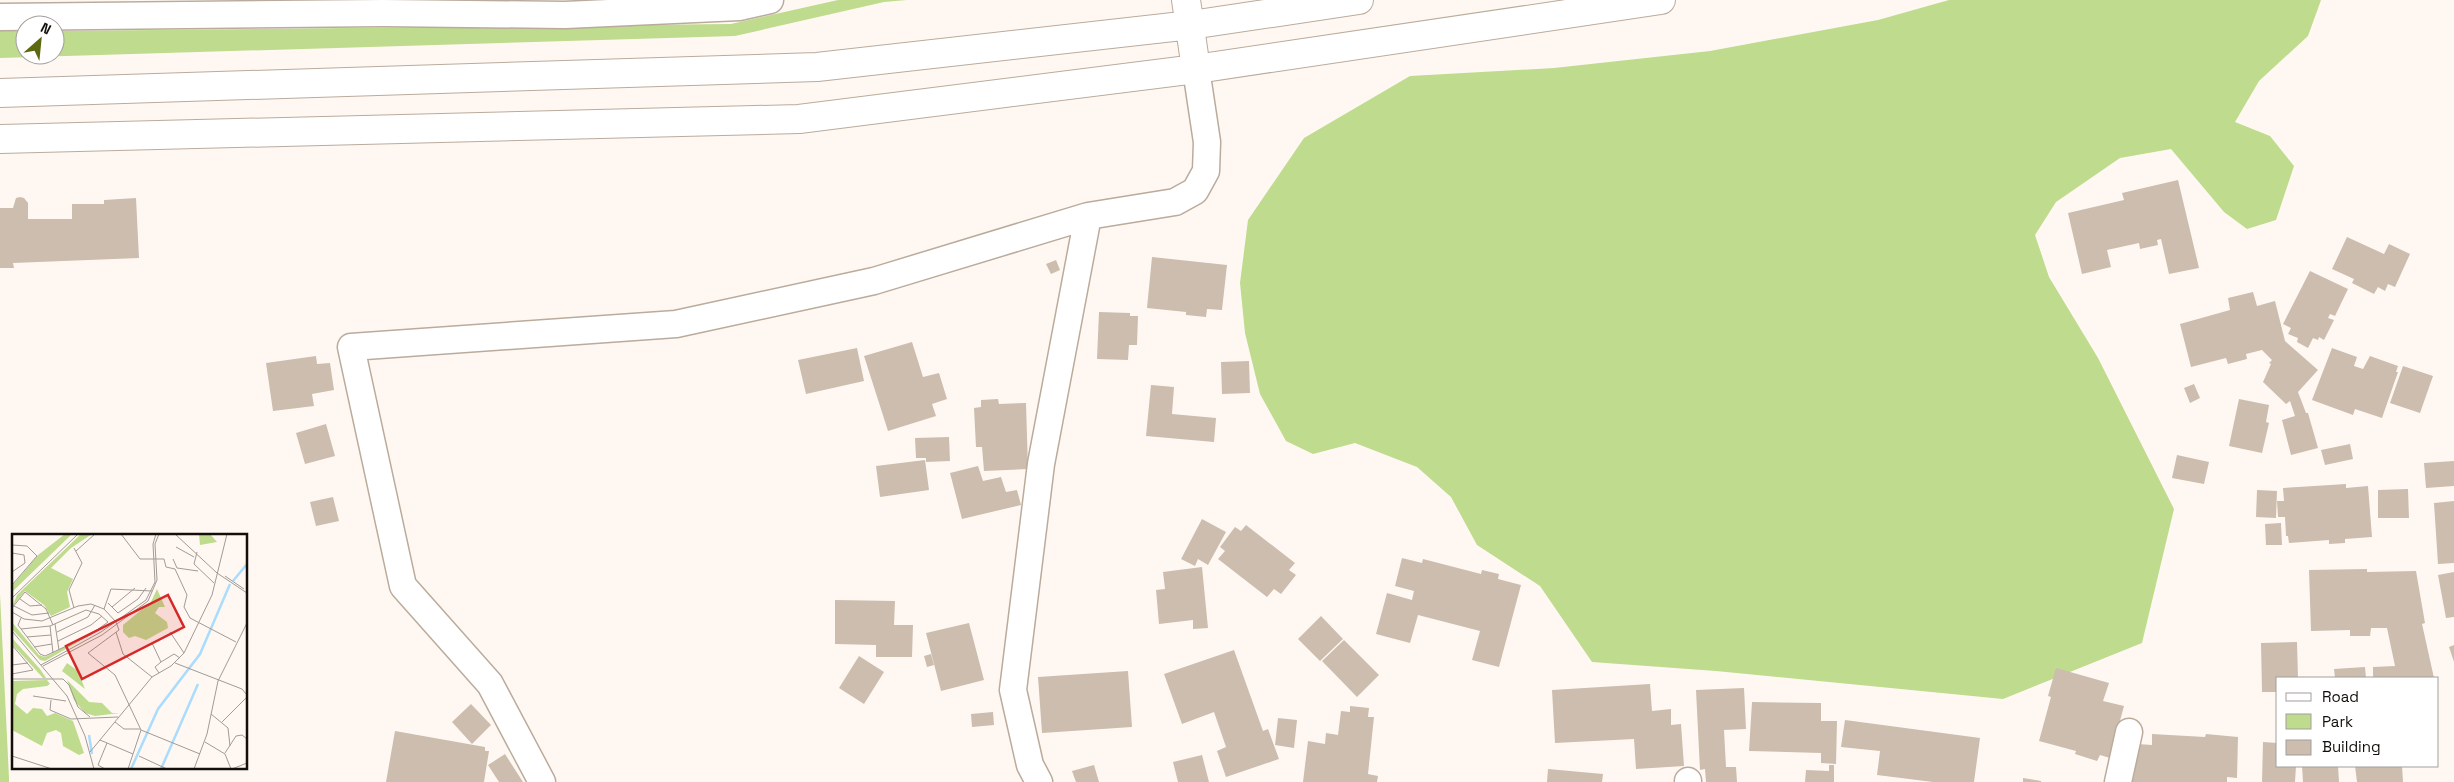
<svg xmlns="http://www.w3.org/2000/svg" width="2454" height="782" viewBox="0 0 2454 782" font-family="'Space Grotesk',sans-serif">
	<rect width="100%" height="100%" fill="#fff8f2"/>
	<!-- green -->
	<path fill="#bfdb8e" d="M838,0H907L884,2L735,36L0,58V31H25V55H55V31L731,24Z
		M1949,0H2321L2308,36L2259,81L2235,122L2270,136L2294,166L2276,220L2247,229L2224,212L2171,149L2120,158L2056,202L2035,235L2049,277L2098,358L2174,509L2142,643L2003,699L1716,671L1592,662L1540,586L1477,545L1451,497L1417,467L1355,443L1313,454L1286,441L1260,394L1245,333L1240,283L1248,220L1304,138L1410,76L1554,68L1710,51L1878,20Z
		M0,594L9,778V782H0Z"/>
	<!-- building -->
	<path fill="#ccbdae" d="M2178,180L2199,268L2169,274L2161,239L2157,240L2158,245L2140,249L2139,243L2107,250L2111,267L2082,274L2068,213L2124,200L2122,193Z
		M20,197L24,198L28,203V219H72V204H104V200L136,198L139,258L13,263L14,268H0V208H13L16,198Z
		M2347,237L2384,254L2389,244L2410,254L2395,287L2388,284L2385,291L2378,287L2374,294L2352,283L2354,279L2332,269Z
		M1152,257L1227,265L1222,310L1207,309L1206,317L1186,315V312L1147,308Z
		M1056,260L1060,270L1051,274L1046,264Z
		M2310,271L2348,289L2335,316L2330,314L2328,318L2334,320L2324,340L2319,337L2318,340L2313,338L2308,348L2297,342L2298,338L2288,334L2291,328L2283,324Z
		M2253,292L2257,306L2275,301L2285,341L2318,370L2298,392L2306,413H2308L2318,448L2291,455L2282,420L2295,416L2290,401L2286,404L2263,382L2271,364L2269,363L2272,360L2262,350L2246,354L2247,359L2228,364L2226,358L2191,367L2180,324L2230,310L2228,298Z
		M1099,312L1130,313V316H1138L1137,345H1129L1128,360L1097,359Z
		M912,342L923,377L939,373L947,399L932,404L936,416L888,431L864,356Z
		M857,348L864,381L806,394L798,360Z
		M2332,348L2357,357L2354,366L2363,369L2370,356L2398,366L2396,372H2398L2382,418L2355,409L2353,415L2312,400Z
		M316,356L317,364L330,363L334,390L312,394L314,406L273,411L266,363Z
		M1249,361L1250,393L1222,394L1221,362Z
		M2403,366L2433,376L2420,413L2390,403Z
		M2194,384L2200,398L2190,403L2184,388Z
		M1151,385L1174,387L1172,414L1216,418L1214,442L1146,436Z
		M998,399L999,404L1026,403L1028,469L984,471L982,447H976L974,408L981,407V400Z
		M2239,399L2269,405L2266,422L2269,423L2262,453L2229,446Z
		M326,424L335,456L305,464L296,433Z
		M949,437L950,461L926,462V458H916L915,438Z
		M2350,444L2353,459L2325,465L2321,450Z
		M2177,455L2209,462L2204,484L2172,478Z
		M925,460L929,490L880,497L876,466Z
		M2454,461V486L2426,488L2424,463Z
		M978,466L983,481L1001,477L1006,492L1017,490L1021,505L962,519L950,473Z
		M2346,484V488L2368,486L2372,537L2345,539V543L2329,544V540L2289,543L2288,536H2286L2285,517H2278L2277,501H2284L2283,488Z
		M2408,489L2409,518H2378V490Z
		M2257,490L2277,491L2276,518L2256,517Z
		M333,497L339,521L316,526L310,502Z
		M2454,501V563L2438,564L2434,503Z
		M1202,519L1226,532L1208,565L1198,559L1195,566L1181,559Z
		M2281,523L2282,545H2266L2265,524Z
		M1246,525L1295,563L1289,570L1296,575L1281,594L1274,589L1267,597L1218,559L1225,551L1220,547L1235,527L1241,531Z
		M1402,558L1422,563L1423,559L1481,574L1482,570L1499,574L1498,579L1521,585L1499,667L1472,660L1480,631L1418,615L1410,643L1376,634L1387,593L1412,600L1414,591L1395,586Z
		M1202,567L1208,628L1193,629V620L1159,624L1156,590L1165,589L1163,572Z
		M2367,569V572L2416,571L2425,623L2422,624L2434,678H2373V667L2395,666L2387,628H2371L2370,636H2350V630L2311,631L2309,570Z
		M2454,572V617L2446,618L2438,575Z
		M835,600L895,601L894,625H913L912,657H876V645L835,644Z
		M1321,616L1343,639L1320,661L1298,639Z
		M969,623L984,680L941,691L926,633Z
		M1344,640L1379,675L1357,697L1322,661Z
		M2297,642L2298,678H2278V692H2262L2261,643Z
		M2454,645V662L2449,647Z
		M1234,650L1263,731L1268,729L1279,759L1226,777L1217,751L1226,747L1214,712L1182,724L1164,674Z
		M931,654L934,665L927,667L924,656Z
		M859,656L884,672L864,704L839,688Z
		M2365,667L2366,678H2335L2334,669Z
		M2056,668L2109,683L2103,701L2124,706L2110,758L2100,755L2097,761L2075,754L2076,751L2039,741L2051,697L2048,696Z
		M1128,671L1132,727L1042,733L1038,677Z
		M1650,684L1652,711L1671,709V725L1681,724L1684,766L1636,769L1634,739L1555,743L1552,690Z
		M1744,688L1746,729L1724,730L1726,767H1736L1737,782H1706L1705,769L1700,770L1696,690Z
		M1752,702L1821,703V721H1837L1836,764L1821,763V753L1749,751Z
		M471,704L491,725L472,744L452,722Z
		M1350,706L1369,708L1368,717H1374L1368,774L1378,776L1377,782H1303L1308,741L1325,744L1326,733L1338,735L1341,711L1350,712Z
		M993,712L994,725L972,727L971,714Z
		M1278,718L1297,720L1294,748L1275,745Z
		M1845,720L1980,738L1974,782H1933L1877,775L1880,751L1841,747Z
		M395,731L485,747V751H489L484,782H386Z
		M2152,734L2205,737L2206,734L2238,737L2237,778L2227,777V782H2129V777L2134,778L2135,747L2138,744L2152,745Z
		M2263,742L2278,743V766H2296L2295,782H2262Z
		M505,754L523,782H499L488,765Z
		M1202,755L1209,782H1178L1173,762Z
		M1094,765L1099,782H1076L1072,771Z
		M1829,765H1834V782H1805L1806,770L1829,771Z
		M2302,766H2338L2339,782H2303Z
		M2355,766H2402L2403,782H2357Z
		M1548,769L1603,774L1602,782H1547Z
		M2023,778L2041,781V782H2023Z"/>
	<g fill="none" stroke-linecap="round" stroke-linejoin="round">
		<defs>
			<path id="minor" d="M0,17L383,13L565,15L739,7L770,0
				M542,782L490,684L403,586L351,347L676,324L874,281L1088,216L1175,202L1195,191L1206,171L1207,142L1196,69
				M1039,782L1030,765L1013,690L1041,464L1088,216
				M1688,782V781
				M2118,782L2129,732"/>
			<path id="tertiary" d="M1186,0L1196,69
				M0,93L817,67L1191,25L1359,0
				M0,139L799,119L1196,69L1661,0"/>
		</defs>
		<!-- minor casing -->
		<use href="#minor" stroke="#baab9c" stroke-width="29"/>
		<!-- tertiary casing -->
		<use href="#tertiary" stroke="#baab9c" stroke-width="30"/>
		<!-- minor -->
		<use href="#minor" stroke="#fff" stroke-width="26"/>
		<!-- tertiary -->
		<use href="#tertiary" stroke="#fff" stroke-width="28"/>
	</g>
	<!-- overview -->
	<g transform="translate(12 534)">
		<rect width="235" height="235" fill="#fff8f2"/>
		<path d="M53,0H60L0,58V52L26,21ZM69,0H80L59,14L39,34L61,45L55,58L58,73L39,82L32,71L13,57L0,73L5,61ZM187,0H198L205,8L188,11ZM145,55L153,73H147L143,79L155,88L156,94L134,106L123,102L117,104L111,98V91L139,68ZM0,88L27,121L33,123L97,90L33,127L28,126L0,95ZM0,104L28,135L34,144H31L0,110ZM55,129L66,137L73,155L50,137ZM35,146L38,150L35,152L11,155L5,160L3,170L15,180L21,174L30,175L35,182L43,179L61,187L72,219L67,221L51,212L49,199L44,196L35,199L30,212L0,196V147ZM55,146L77,168L90,169L100,179H108L83,182L73,179L62,166Z" fill="#bfdb8e"/>
		<path fill="none" stroke="#aadcfe" stroke-width="2.5" d="M221,47L235,30M77,201L80,220M119,235L146,175L188,120L218,50M149,235L186,150"/>
		<path fill="none" stroke="#a19a95" stroke-width="1" d="M109,0L128,25H152L154,33L163,35L175,61L172,73L178,84L224,108M163,0L205,39L235,59M0,11L15,12L25,22L0,51M164,13L182,23M64,17L83,0M185,18L182,30L202,49M0,19L12,21L13,29M161,25L165,34L186,37M0,38L13,29M213,42L232,55M0,64L66,0M8,65L18,72L30,71M96,69L106,79L126,65L134,54M2,72L20,81L37,79M100,73L123,54M0,74L13,58L34,75L41,91M62,74L57,56L70,29L62,14M92,75L99,55L140,57M0,78L12,85L30,87L66,72L79,70L92,75L104,88L107,96L76,119L103,141L129,196L116,235M43,90L47,116M38,92L41,119M9,95L38,92L74,76L87,80L96,88L78,101L33,122L28,120L6,91L9,84M0,97L55,162L73,202L82,235M45,98L76,83L83,71M104,98L111,120L140,143M158,98L172,119M15,103L39,101M46,107L79,91L90,82M140,109L149,128M0,111L21,136L0,140M22,113L40,110M163,129L230,155L235,161M0,131L16,129M29,131L89,98L134,66L143,48L141,10L144,0M31,132L90,101L136,67L145,46L143,10L147,0M147,139L143,133L149,128L162,120L168,124M0,145H51L57,151L66,173L78,183M21,162L54,167M39,166L38,176L59,185L106,183M199,180L216,194L218,212M103,188L112,195H128M210,188L235,163M129,196L188,220M88,206L121,220M193,208L213,220L219,235M78,218L140,143L159,132L172,119L200,61L215,0M213,219L224,202L230,201L235,205M0,222L40,235M127,222L155,235M93,235L86,231L95,209M182,235L195,200L206,147L235,89M220,235L235,229"/>
		<path fill="#d62828" fill-opacity="0.15" stroke="#d62828" stroke-width="2.5" d="M156,61L172,93L70,145L54,112Z"/>
		<rect width="235" height="235" fill="none" stroke="#130e09" stroke-width="2.5"/>
	</g>
	<!-- legend -->
	<rect x="2276" y="677" width="162" height="90" fill="#ffffff" stroke="#a19f9d"/>
	<rect x="2286" y="693" width="25" height="8" fill="#ffffff" stroke="#a19f9d"/>
	<text x="2322" y="702" font-size="15" fill="#130e09">Road</text>
	<rect x="2286" y="714" width="25" height="15" fill="#bfdb8e" stroke="#a19f9d"/>
	<text x="2322" y="727" font-size="15" fill="#130e09">Park</text>
	<rect x="2286" y="740" width="25" height="15" fill="#ccbdae" stroke="#a19f9d"/>
	<text x="2322" y="752" font-size="15" fill="#130e09">Building</text>
	<!-- north arrow -->
	<g transform="translate(40 40) rotate(27)"><circle r="24" fill="#ffffff" stroke="#a19f9d"/>
	<path d="M0-4L9 19L0 12L-9 19Z" fill="#5d6910"/>
	<text y="-8" font-size="14" font-weight="bold" text-anchor="middle" fill="#130e09">N</text>
	</g>
</svg>
